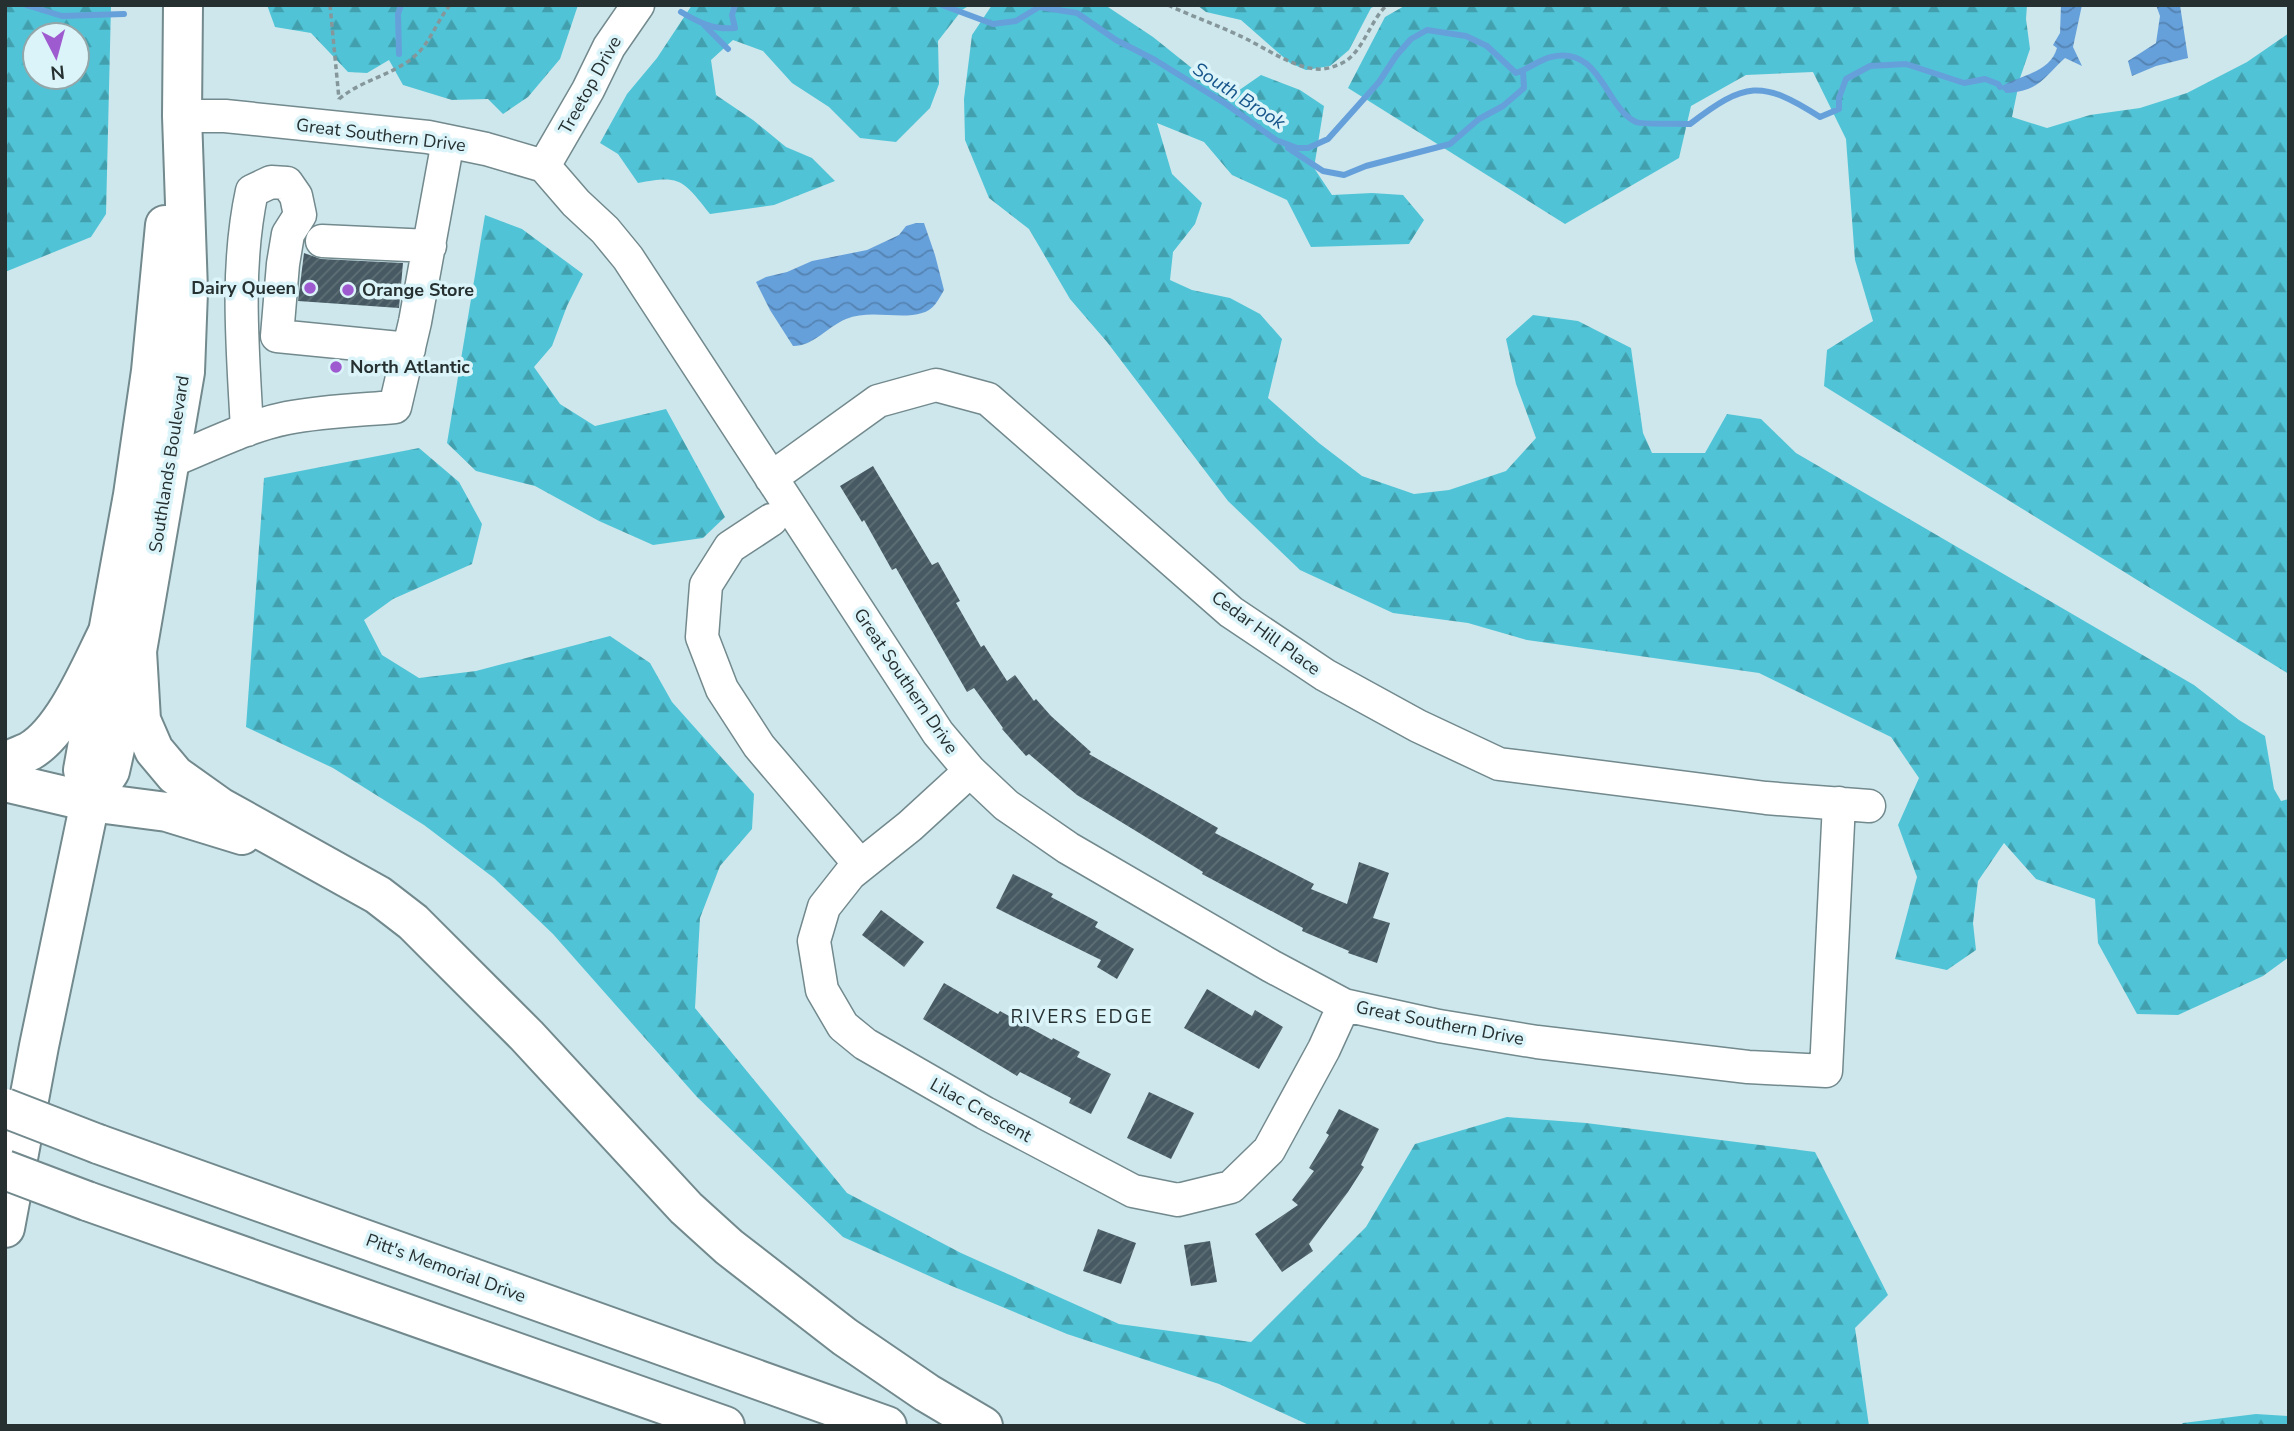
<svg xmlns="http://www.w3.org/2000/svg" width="2294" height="1431" viewBox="0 0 2294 1431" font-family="'Nunito Sans',sans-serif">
	<defs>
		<pattern id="forest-firs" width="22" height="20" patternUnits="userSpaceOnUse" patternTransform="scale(1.75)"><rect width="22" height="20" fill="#50c4d6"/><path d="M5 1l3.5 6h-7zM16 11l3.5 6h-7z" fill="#42a0ae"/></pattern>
		<pattern id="water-waves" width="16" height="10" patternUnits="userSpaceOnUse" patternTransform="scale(1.75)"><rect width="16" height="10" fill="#66a0db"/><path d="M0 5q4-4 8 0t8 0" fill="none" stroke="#5483b2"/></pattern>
		<pattern id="building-hatch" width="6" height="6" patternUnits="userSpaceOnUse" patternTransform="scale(1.75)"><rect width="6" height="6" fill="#475a63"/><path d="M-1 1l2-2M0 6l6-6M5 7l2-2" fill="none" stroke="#5f6f76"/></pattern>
	</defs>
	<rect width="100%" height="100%" fill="#cee7ec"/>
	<!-- forest -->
	<path fill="url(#forest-firs)" fill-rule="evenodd" d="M5,5L111,6L106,214L91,237L5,272ZM77,35V77H35V35Z
		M267,5H578L560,59L528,97L503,114L488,99L452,100L403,85L389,60L367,73L348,72L311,33L275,27Z
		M692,5H970L962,10L938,41L939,84L930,108L896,142L860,138L829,107L792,83L763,51L733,40L711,60L716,95L753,120L786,147L812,158L835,181L774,205L710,214C684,181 681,174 638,183L618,154L600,143L627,94L657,58Z
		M992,5H1105L1153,37L1198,73L1235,93L1261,75L1300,90L1324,106L1314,168L1332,195L1372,193L1403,195L1424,220L1409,244L1311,247L1287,200L1232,175L1204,142L1157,123L1172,174L1202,203L1195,224L1173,252L1170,280L1192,290L1230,298L1260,314L1282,339L1268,398L1319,443L1362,476L1414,494L1449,490L1506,471L1536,438L1516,384L1506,339L1533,315L1578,321L1631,348L1643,433L1652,453H1705L1727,414L1761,419L1796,453L2194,685L2239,720L2265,736L2274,789L2281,801L2289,799V957L2263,976L2178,1015L2137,1014L2098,943L2095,899L2036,879L2004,843L1978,881L1973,923L1976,950L1947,970L1895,959L1917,877L1898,825L1919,778L1891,737L1759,673L1527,640L1468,623L1393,613L1300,570L1228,501L1107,342L1070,299L1029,229L989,198L965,140L964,99L972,35Z
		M1197,5H1377L1371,8L1349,50L1330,66L1306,70L1290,63L1241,20L1206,12Z
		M1406,5H2027L2026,19L2030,49L2020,78L2012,117L2047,128L2090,115L2140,108L2187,93L2247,62L2289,33V674L1824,386L1827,350L1873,321L1855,260L1846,139L1813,72L1746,75L1691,106L1679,158L1565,224L1348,88L1385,17Z
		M485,215L522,229L583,274L567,306L552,346L534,367L560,404L595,426L666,409L725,517L703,538L653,545L599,521L535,486L476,471L447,443Z
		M419,448L459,482L482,524L472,564L393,599L364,620L382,655L419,678L476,671L610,636L650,663L672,702L754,794L752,829L720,866L700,918L695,1008L847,1193L961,1253L1119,1324L1251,1342L1366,1227L1415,1144L1507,1117L1586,1123L1815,1152L1888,1295L1855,1328L1869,1426H1311L1219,1384L1067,1334L947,1284L843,1237L697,1097L553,934L494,878L424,825L333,768L246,727L264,478Z
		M2256,1414L2289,1416V1426H2180L2183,1423Z"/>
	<!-- water -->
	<path fill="url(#water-waves)" d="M2061,5H2082L2073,47L2082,66L2065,58C2043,78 2040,91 2006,93L2000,87C2020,75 2050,73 2057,48L2053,45L2060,33Z
		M2156,5H2180L2188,58L2156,66L2132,76L2128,61L2156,43L2160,16Z
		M916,223H924L935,255L944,290C939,299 933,311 922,313C900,320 870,309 846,319C827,327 814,346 793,346L770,310L756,282L766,277L787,272L812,261L867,250L899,235L906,226Z"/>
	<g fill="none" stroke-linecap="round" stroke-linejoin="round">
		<!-- stream -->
		<path stroke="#66a0db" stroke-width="6" d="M26,5L62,16L124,14
			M942,5L993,24L1016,21L1039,7L1077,13L1116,40L1155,60L1226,104L1276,140
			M681,12C700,23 713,30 735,28L732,15L735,5
			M704,25L728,49
			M399,54L398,14L401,5
			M1276,140L1297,148H1308L1328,139L1379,82L1396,56L1411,39L1427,30L1466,36L1487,46L1516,73C1528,69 1541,59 1551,57C1601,45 1605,108 1636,122C1641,125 1679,123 1690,124C1745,82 1761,79 1820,117L1839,109V98L1846,79L1870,66L1906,64L1964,83L1985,79L1998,84L2000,87
			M1288,148L1323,171L1344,175L1366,166L1450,144L1479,119L1503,106L1524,88L1523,71"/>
	</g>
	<!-- building -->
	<path fill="url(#building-hatch)" d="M304,253L321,259L403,263L399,308L298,301Z
		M873,466L932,565L938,562L960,601L956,603L981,647L984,645L1007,681L1015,675L1034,701L1036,699L1051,716L1091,752L1089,754L1218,828L1215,833L1314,884L1311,889L1347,904L1359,862L1389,873L1373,918L1390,923L1377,963L1348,953L1349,951L1302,931L1303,928L1202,874L1203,872L1077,795L1029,754L1026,756L1002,729L1003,728L974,688L967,692L896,568L892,570L864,520L862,522L840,486Z
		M1013,874L1053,894L1051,897L1098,922L1095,927L1134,949L1117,979L1097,967L1101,960L996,908Z
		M881,910L924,942L904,967L862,935Z
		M944,983L998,1014L1000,1011L1052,1040L1053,1038L1080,1052L1077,1057L1111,1074L1091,1114L1069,1103L1071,1098L1020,1072L1017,1076L923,1019Z
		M1207,989L1252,1016L1255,1010L1283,1027L1259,1069L1184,1028Z
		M1149,1092L1194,1113L1171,1159L1127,1138Z
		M1339,1109L1379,1129L1361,1165L1364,1167L1348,1192L1309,1244L1313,1251L1282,1272L1255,1234L1298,1205L1292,1200L1314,1171L1309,1168L1329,1135L1326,1133Z
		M1098,1229L1136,1243L1121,1284L1083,1271Z
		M1210,1241L1217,1282L1191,1286L1184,1245Z"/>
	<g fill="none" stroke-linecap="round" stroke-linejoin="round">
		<defs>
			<path id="minor" d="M182,116H225L428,137L486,149L544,166L576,203L605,230L628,258L938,733L970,771L1006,805L1068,848L1271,966L1344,1005L1439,1026L1537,1042L1748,1067L1826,1071L1839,803
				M544,166L588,90L609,47L638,5
				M322,241L430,246
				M247,430C243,351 235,269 252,191L271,182L287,183L296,196L300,215L288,234L283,264L277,336L409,349
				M171,461C209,446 247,426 287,418C323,411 359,410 395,407L415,322L448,141
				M771,478L878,401L936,385L988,399L1231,612L1325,675L1418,726L1499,764L1766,798L1869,806
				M771,520L730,547L706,585L702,637L722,689L759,746L850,853
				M970,771L910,826L850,874L824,907L814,941L822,990L843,1026L865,1044L985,1113L1133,1191L1178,1200L1231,1187L1269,1150L1324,1049L1344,1005"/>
			<path id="major" d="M90,802L83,770L133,495L151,371L165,225
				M5,1228L39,1046L90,802L110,771L137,651L185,372L188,291L182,116L183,5"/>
			<path id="highway" d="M137,651L141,720L154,750L175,775L220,807L378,895L413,922L527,1036L686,1208L729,1247L845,1337L927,1393L983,1426
				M5,762C13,758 22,755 30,751C64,731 90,668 107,634
				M5,782L90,802L167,812L242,835
				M98,1144L887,1426
				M87,1201L725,1426"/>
		</defs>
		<!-- minor casing -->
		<use href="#minor" stroke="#72898d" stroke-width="35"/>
		<!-- major casing -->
		<use href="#major" stroke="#72898d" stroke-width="42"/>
		<!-- highway casing -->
		<use href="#highway" stroke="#72898d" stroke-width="42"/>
		<!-- path -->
		<path stroke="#85979a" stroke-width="3.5" stroke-dasharray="5 3.5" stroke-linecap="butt" d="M330,5L339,99
			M1168,5C1191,16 1215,24 1238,35C1261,45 1291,67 1316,69C1326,70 1337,66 1346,61C1365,47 1370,21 1387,5
			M339,99C363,79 394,75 416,55C431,41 437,21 450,5"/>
		<!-- minor -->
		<use href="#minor" stroke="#fff" stroke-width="32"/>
		<!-- major -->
		<use href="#major" stroke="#fff" stroke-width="38"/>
		<!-- highway -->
		<use href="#highway" stroke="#fff" stroke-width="38"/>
		<defs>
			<path id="highway-bridge" d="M5,1108L98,1144
				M5,1170L87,1201"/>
		</defs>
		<!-- highway-bridge casing -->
		<use href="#highway-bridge" stroke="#72898d" stroke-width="42" stroke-linecap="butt"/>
		<!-- highway-bridge -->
		<use href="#highway-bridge" stroke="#fff" stroke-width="38"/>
	</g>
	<!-- markers -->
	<g fill="#9e5acf" stroke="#dbf4f9" stroke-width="2.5">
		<circle cx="310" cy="288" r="7"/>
		<circle cx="348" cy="290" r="7"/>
		<circle cx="336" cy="367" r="7"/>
	</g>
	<g text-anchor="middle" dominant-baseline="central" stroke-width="7" stroke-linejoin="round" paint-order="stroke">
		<!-- street labels -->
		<g font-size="18" fill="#263031" stroke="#dbf4f9">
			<text transform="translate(590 85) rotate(-61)">Treetop Drive</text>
			<text transform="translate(381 135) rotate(7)">Great Southern Drive</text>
			<text transform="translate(169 464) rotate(-81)">Southlands Boulevard</text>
			<text transform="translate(1266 633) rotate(36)">Cedar Hill Place</text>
			<text transform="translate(906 681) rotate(56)">Great Southern Drive</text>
			<text transform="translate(1440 1023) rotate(11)">Great Southern Drive</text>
			<text transform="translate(981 1110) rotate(29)">Lilac Crescent</text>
			<text transform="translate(446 1268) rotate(20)">Pitt's Memorial Drive</text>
		</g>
		<!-- poi labels -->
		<g font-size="18" font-weight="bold" fill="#263031" stroke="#dbf4f9" text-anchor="start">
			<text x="296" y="288" text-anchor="end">Dairy Queen</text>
			<text x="362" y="290">Orange Store</text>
			<text x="350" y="367">North Atlantic</text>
		</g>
		<!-- water labels -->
		<g font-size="19" font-style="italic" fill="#16558b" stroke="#dbf4f9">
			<text transform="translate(1239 96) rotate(33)">South Brook</text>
		</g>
		<!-- neighbourhood labels -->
		<g font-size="19" letter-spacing="2" fill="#263031" stroke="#dbf4f9">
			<text x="1082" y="1017">RIVERS EDGE</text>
		</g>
	</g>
	<!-- border -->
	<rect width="2294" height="1431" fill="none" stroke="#263031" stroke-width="14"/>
	<!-- north arrow -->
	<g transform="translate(56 56) rotate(174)"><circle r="33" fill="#dbf4f9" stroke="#93a6a9" stroke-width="2"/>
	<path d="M0-5L12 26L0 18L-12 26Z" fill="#9e5acf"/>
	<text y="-10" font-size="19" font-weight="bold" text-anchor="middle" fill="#263031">N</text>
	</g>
</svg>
